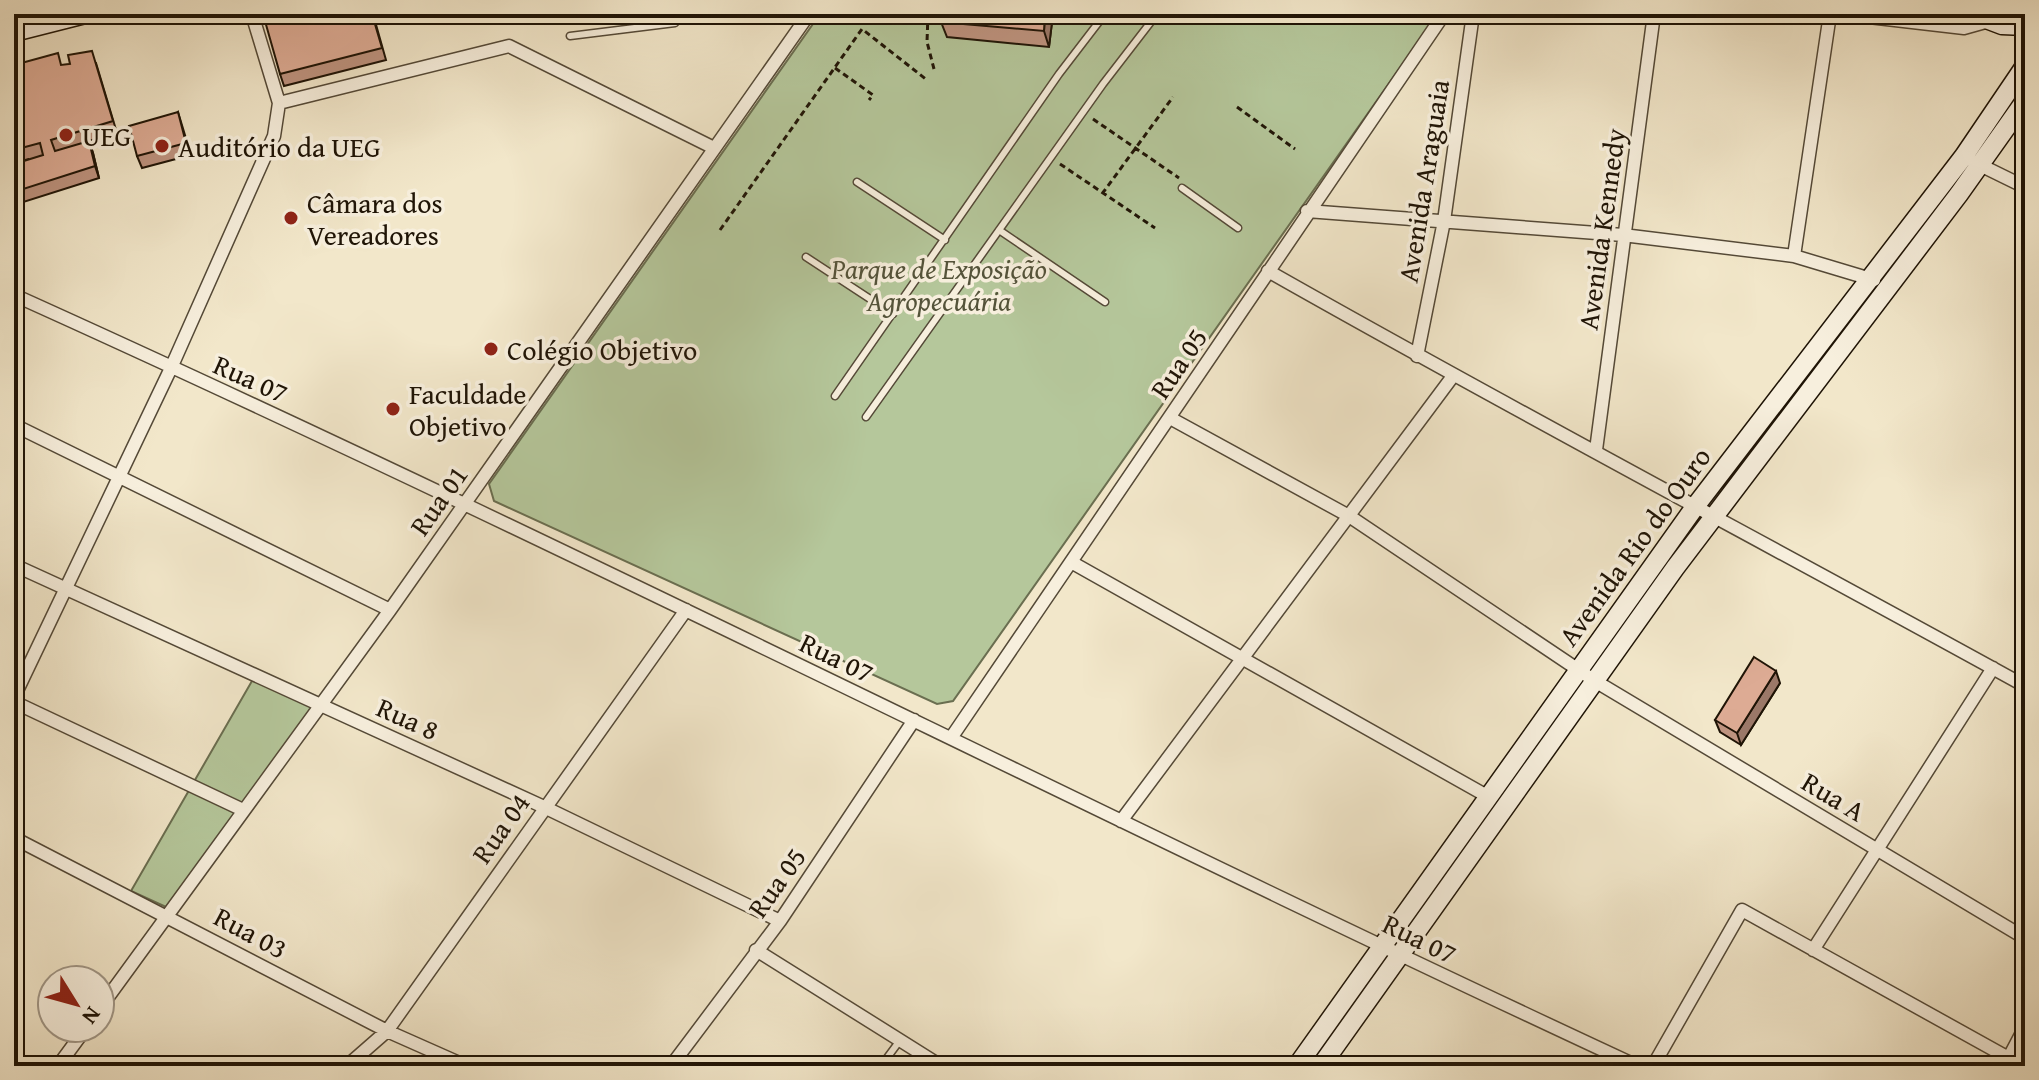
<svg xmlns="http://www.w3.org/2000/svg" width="2039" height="1080" viewBox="0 0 2039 1080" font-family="'Gentium Book Plus',serif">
	<rect width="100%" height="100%" fill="#f2e7ca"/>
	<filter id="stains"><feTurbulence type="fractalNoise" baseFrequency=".0025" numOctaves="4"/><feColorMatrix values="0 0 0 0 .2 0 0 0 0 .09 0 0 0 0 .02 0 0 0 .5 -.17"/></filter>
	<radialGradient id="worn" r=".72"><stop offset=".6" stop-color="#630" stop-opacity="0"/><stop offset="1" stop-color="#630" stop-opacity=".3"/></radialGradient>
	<!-- green -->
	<path fill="#b5c79b" stroke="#6a6e50" stroke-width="2" d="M820,14H1438L953,701L937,704L494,501L489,484Z
		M256,674L318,704L166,907L131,891Z"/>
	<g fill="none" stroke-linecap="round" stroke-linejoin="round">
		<defs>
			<path id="lane" d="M570,36L675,23L681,14
				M857,182L945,240
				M1182,188L1238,228
				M999,230L1105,302
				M806,257L893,314
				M835,396L1059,74L1105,14
				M866,417L1103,84L1157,14
				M881,1066L901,1039"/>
			<path id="street" d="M1843,14L1964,28L1989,21
				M279,103L509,46L714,148
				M1974,162L2025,187
				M1307,211L1623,235L1794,256L1874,280
				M1794,256L1830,14
				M1268,271C1518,413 1773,547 2025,686
				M14,295C560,541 1094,814 1637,1066
				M1417,356L1444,221L1473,14
				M1170,418L1349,516L1595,681L2025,938
				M14,425L390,610
				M1596,450L1654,14
				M1071,562L1487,796
				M14,565L544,807L780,921
				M14,697L171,368L274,136L279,103L252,14
				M14,702L243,810
				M951,738L1444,14
				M1121,821L1453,376
				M14,838L387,1031L466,1066
				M756,950L941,1066
				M1813,950L1993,668
				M100,1008L390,610L809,14
				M2006,1063L2025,1027
				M58,1066L86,1028
				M347,1066L387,1031L686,610
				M671,1066L780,921L914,720
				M1653,1066L1742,910L2023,1066"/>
			<path id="secondary" d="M1973,14L2002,25L2025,26
				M14,32L85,14
				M1297,1066L1697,504L1964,156L2025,66
				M1321,1066L1675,568L1959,194L2025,101"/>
		</defs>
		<!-- lane casing -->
		<use href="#lane" stroke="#544937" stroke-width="9"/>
		<!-- street casing -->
		<use href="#street" stroke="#544937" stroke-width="15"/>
		<!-- secondary casing -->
		<use href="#secondary" stroke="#1f1406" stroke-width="21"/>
		<!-- path -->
		<path stroke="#1f1406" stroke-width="3" stroke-dasharray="6 4" stroke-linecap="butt" d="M928,14L927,42L934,69
			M835,68L873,95L869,100
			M1237,107L1295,149
			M1093,119L1179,178
			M1060,164L1155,228
			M1102,194L1173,97
			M720,230L862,29L927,80"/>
		<!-- lane -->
		<use href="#lane" stroke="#f7efdd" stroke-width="6"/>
		<!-- street -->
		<use href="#street" stroke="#f7efdd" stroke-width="12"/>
		<!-- secondary -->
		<use href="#secondary" stroke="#f7efdd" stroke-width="18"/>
	</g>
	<!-- wall -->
	<path fill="#be937f" stroke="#1f1406" stroke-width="2" d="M373,14L386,60L284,86L280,74Z
		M1053,14L1049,47L947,37L941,22Z
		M1248,14H1271L1252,22Z
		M96,63L117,133L89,141L93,153L99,178L14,205V164L29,159L14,163V123L19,122L14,110L18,102L14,103V65H63Z
		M178,112L191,155L142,168L137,156Z
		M1780,683L1741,745L1720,732L1715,720Z"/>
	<!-- shaded-wall -->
	<path fill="#9b7868" stroke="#1f1406" stroke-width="2" d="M1045,14H1053L1049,47L1044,31Z
		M89,141L93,153L99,178L95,166Z
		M1776,671L1780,683L1741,745L1737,733Z"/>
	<!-- building -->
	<path fill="#ddab94" stroke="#1f1406" stroke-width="2" d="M263,14H372L382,48L280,74Z
		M942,14H1045L1044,31L941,22Z
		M92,51L113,121L51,140L55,151L89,141L95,166L14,192V164L43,155L40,143L14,150V123L23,121V115L14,109L21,96L17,89L14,90V65L58,53L61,65L70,64L68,55Z
		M178,112L186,143L137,156L129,126Z
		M1754,657L1776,671L1737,733L1715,720Z"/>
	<!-- markers -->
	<g fill="#8f2418" stroke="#f7efdd" stroke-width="3">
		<circle cx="66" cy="135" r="8"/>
		<circle cx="162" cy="146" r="8"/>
		<circle cx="291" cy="218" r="8"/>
		<circle cx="491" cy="349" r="8"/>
		<circle cx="393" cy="409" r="8"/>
	</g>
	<g text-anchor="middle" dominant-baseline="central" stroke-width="7" stroke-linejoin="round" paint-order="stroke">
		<!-- poi labels -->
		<g font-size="28" fill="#1f1406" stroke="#f7efdd" text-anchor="start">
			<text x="82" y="135">UEG</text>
			<text x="178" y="146">Auditório da UEG</text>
			<text x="307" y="202">Câmara dos<tspan x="307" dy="32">Vereadores</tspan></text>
			<text x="507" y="349">Colégio Objetivo</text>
			<text x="409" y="393">Faculdade<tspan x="409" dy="32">Objetivo</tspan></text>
		</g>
		<!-- street labels -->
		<g font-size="28" fill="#1f1406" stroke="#f7efdd">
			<text transform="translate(1423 181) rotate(-81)">Avenida Araguaia</text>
			<text transform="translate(1601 229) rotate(-82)">Avenida Kennedy</text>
			<text transform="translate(1178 363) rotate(-56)">Rua 05</text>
			<text transform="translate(251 378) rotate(24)">Rua 07</text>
			<text transform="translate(438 500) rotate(-55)">Rua 01</text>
			<text transform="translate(1634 546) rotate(-54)">Avenida Rio do Ouro</text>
			<text transform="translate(837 657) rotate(26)">Rua 07</text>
			<text transform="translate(408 718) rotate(24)">Rua 8</text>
			<text transform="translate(1834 796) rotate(31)">Rua A</text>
			<text transform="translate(500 828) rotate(-55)">Rua 04</text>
			<text transform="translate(776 882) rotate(-55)">Rua 05</text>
			<text transform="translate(251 932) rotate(28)">Rua 03</text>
			<text transform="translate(1420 938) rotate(26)">Rua 07</text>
		</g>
		<!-- park labels -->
		<g font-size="28" font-style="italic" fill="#54533a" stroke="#f7efdd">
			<text x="939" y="268">Parque de Exposição<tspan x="939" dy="32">Agropecuária</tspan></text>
		</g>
	</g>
	<!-- margin -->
	<rect width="2039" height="1080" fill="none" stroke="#f2e7ca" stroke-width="48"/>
	<rect x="16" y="16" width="2007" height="1048" fill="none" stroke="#1f1406" stroke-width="4"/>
	<rect x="24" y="24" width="1991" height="1032" fill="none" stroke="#1f1406" stroke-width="2"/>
	<!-- north arrow -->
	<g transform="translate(76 1004) rotate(127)"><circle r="38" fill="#f7efdd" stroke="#a19787" stroke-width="2"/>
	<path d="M0-6L14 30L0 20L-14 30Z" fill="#8f2418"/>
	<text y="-12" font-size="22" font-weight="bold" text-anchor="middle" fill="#1f1406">N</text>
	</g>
	<rect width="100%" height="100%" filter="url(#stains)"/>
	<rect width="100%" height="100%" fill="url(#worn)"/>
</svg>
